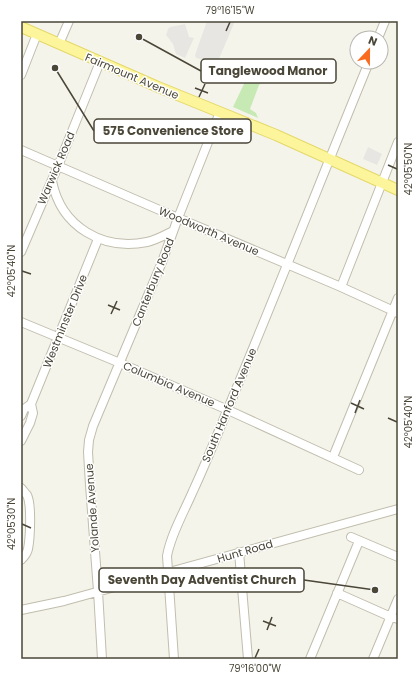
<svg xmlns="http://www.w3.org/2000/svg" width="419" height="680" viewBox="0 0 419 680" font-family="Poppins,sans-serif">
	<rect width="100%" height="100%" fill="#f5f4eb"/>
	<!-- green -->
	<path fill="#c7e9b4" d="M253,65H262L274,73L273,75L267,76L259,85L250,109L256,113L258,118L233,107Z"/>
	<!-- parking -->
	<path fill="#e7e6e2" d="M207,21H235L216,66L217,61H209L196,58L195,55Z
		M185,24L189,37L194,38L185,58L176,54L173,44L166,35L168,29L170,27Z
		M368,147L382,154L377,165L363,159Z"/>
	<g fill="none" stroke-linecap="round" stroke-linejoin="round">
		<defs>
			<path id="minor" d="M378,38L385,21
				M59,44L69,21
				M21,75L37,34
				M21,150L178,218L341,287L398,313
				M52,181C61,227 103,251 147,242C156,240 165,235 173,231
				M21,252L58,166L100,62
				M341,287L398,142
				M21,322L120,363L228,410L359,470
				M21,416L24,409L31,404L98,239
				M21,441L30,423L33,413L31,404
				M333,457L398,298
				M21,488C23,490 25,493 27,495C32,505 30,539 28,549C27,554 24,557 21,560
				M351,537L398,557
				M239,552L248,659
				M337,593L391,617L398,619
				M21,610L64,601L398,509
				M102,659L98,591L90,485L88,452L89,440L93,426L162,262L178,218L220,112
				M174,659L167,556C171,534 184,512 193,491C207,461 219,430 232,399C279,287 323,174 369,62
				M310,659L359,541
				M373,659L398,599"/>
			<path id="major" d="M21,27L158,87L276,135L398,190"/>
		</defs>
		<!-- minor casing -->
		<use href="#minor" stroke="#c1bead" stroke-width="10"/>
		<!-- major casing -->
		<use href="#major" stroke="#e4d86a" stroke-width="12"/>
		<!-- minor -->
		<use href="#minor" stroke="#fff" stroke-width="8"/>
		<!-- major -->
		<use href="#major" stroke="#fdf59c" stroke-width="10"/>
	</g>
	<!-- ticks -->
	<path fill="none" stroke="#4a4638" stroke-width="1.5" d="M226,31L230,22M195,88L208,93M199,97L205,84M388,165L397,169M22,271L31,274M108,305L120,310M111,314L117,301M351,403L364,409M355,413L360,400M388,418L397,422M22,524L31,528M263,621L276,626M267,630L272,617M255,658L259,649"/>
	<g text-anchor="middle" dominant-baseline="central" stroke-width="3" stroke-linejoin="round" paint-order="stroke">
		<!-- street labels -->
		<g font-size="11" fill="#4a4638" stroke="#fff">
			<text transform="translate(132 76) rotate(23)">Fairmount Avenue</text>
			<text transform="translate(56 168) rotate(-67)">Warwick Road</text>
			<text transform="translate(209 231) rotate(23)">Woodworth Avenue</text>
			<text transform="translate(153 282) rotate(-68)">Canterbury Road</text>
			<text transform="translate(65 321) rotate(-68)">Westminster Drive</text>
			<text transform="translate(169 384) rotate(23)">Columbia Avenue</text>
			<text transform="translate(229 405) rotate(-67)">South Hanford Avenue</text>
			<text transform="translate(92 508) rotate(-94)">Yolande Avenue</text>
			<text transform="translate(245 551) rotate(-16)">Hunt Road</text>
		</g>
	</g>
	<!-- callouts -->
	<path fill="none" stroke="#4a4638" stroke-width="1.5" d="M139 37L201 71M55 68L94 131M375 590L304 580"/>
	<g fill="#4a4638" stroke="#fff" stroke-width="1.5">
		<circle cx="139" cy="37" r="4"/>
		<circle cx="55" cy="68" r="4"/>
		<circle cx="375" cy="590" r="4"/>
	</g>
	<g fill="#fff" stroke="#4a4638" stroke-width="1.5">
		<rect x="201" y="59" width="135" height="24" rx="4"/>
		<rect x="94" y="119" width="157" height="24" rx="4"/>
		<rect x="99" y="568" width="205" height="24" rx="4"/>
	</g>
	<g font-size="12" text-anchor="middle" font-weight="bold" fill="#4a4638">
		<text x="268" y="75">Tanglewood Manor</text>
		<text x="173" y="135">575 Convenience Store</text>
		<text x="202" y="584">Seventh Day Adventist Church</text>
	</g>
	<!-- border -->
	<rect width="419" height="680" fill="none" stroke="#ffffff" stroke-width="44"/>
	<!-- north arrow -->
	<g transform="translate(369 50) rotate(22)"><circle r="19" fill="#ffffff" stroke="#b7b5af"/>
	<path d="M0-3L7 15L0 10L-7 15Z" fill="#f96b1e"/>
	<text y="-6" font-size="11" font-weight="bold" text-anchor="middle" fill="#4a4638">N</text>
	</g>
	<rect x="22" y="22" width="375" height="636" fill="none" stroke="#4a4638" stroke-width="1.5"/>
	<g font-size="10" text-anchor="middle" fill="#4a4638">
		<text x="230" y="14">79°16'15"W</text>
		<text transform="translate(408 169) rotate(-90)" y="4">42°05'50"N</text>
		<text transform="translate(11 271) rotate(-90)" y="4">42°05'40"N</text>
		<text transform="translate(408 422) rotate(-90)" y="4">42°05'40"N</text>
		<text transform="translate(11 524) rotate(-90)" y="4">42°05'30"N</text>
		<text x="255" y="672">79°16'00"W</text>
	</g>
</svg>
